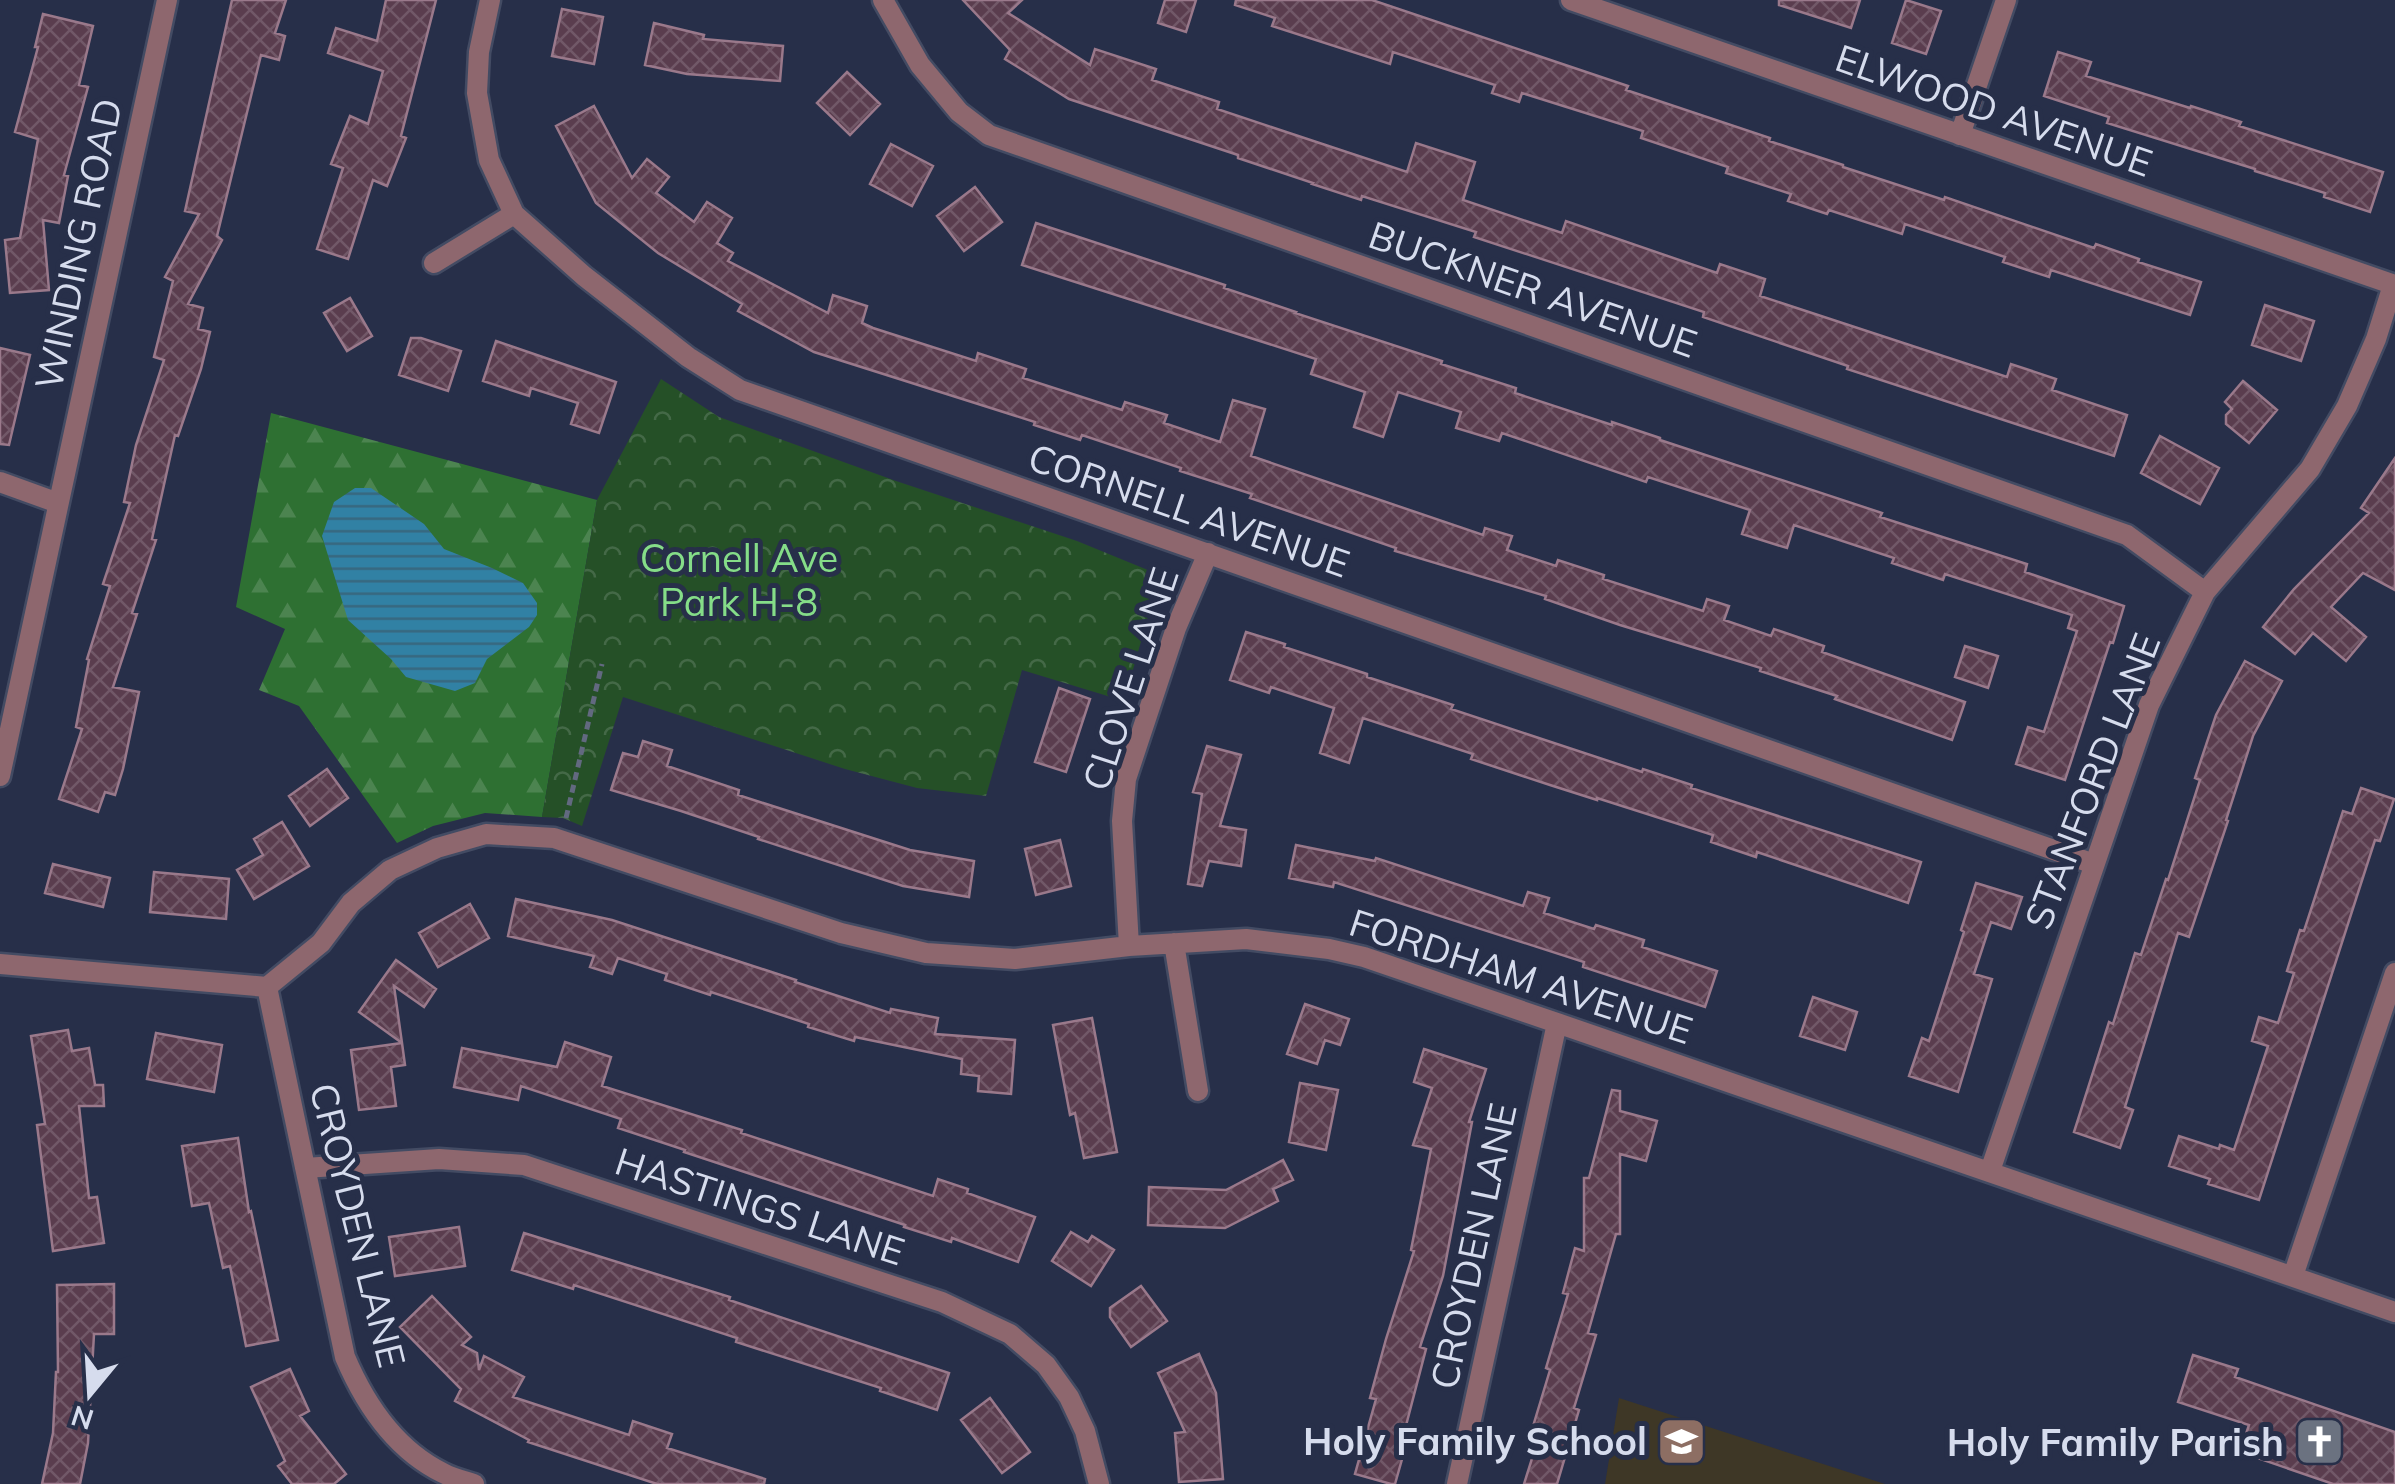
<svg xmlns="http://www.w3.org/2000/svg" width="2395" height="1484" viewBox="0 0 2395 1484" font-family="Mulish,sans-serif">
	<defs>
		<pattern id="forest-firs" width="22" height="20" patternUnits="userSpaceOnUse" patternTransform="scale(2.5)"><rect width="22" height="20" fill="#2e7032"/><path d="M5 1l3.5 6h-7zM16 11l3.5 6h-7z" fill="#4c8450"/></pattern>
		<pattern id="park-crowns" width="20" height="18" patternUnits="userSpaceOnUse" patternTransform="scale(2.5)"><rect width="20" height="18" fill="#255027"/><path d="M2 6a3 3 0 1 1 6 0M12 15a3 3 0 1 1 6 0" fill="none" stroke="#446947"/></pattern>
		<pattern id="water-rules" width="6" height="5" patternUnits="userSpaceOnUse" patternTransform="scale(2.5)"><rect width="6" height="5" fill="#3181a4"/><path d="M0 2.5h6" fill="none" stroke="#37687f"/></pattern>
		<pattern id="building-cross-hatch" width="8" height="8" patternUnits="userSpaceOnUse" patternTransform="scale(2.5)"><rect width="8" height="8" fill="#5a3d4e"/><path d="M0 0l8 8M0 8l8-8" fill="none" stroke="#715868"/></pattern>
	</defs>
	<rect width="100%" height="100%" fill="#272f49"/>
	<!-- education -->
	<path fill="#3e3726" d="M1619,1398L1885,1484H1605Z"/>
	<!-- forest -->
	<path fill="url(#forest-firs)" d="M271,413L597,500L542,817L485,813L433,826L397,843L299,706L259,690L285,629L236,607Z"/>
	<!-- park -->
	<path fill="url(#park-crowns)" d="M661,379L719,417L896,481L1077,541L1160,575L1124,701L1022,670L986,796L917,788L845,769L623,697L582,826L563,818L542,817L597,500Z"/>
	<!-- water -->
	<path fill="url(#water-rules)" d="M355,488H371L424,524L444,549L492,568L523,583L537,603V615L529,627L487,659L475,683L455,691L406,677L391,659L348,620L322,536L334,502Z"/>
	<!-- building -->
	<path fill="url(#building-cross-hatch)" stroke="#9a798b" stroke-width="2.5" d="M232,0H286L275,33L285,36L279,60L261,55L217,236L222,240L188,304L203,308L198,329L210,332L201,369L178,436L175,435L152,539L156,540L132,613L137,614L113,687L139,692L123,769L115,795L105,792L98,812L59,799L82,729L76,727L89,660L87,659L110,586L103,584L130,503L124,502L136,445L164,360L154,357L173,281L165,277L199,214L185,211Z
		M386,0H436L401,136L406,138L387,186L373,180L348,259L317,249L343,168L331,164L350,116L368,124L383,71L328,53L336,28L377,41Z
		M963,0H1022L1008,13L1090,65L1095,49L1156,69L1152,80L1219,102L1217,109L1407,172L1416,143L1475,162L1463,200L1562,233L1566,221L1717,273L1720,264L1765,279L1760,296L2007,377L2011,364L2056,379L2052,390L2127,415L2114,456L1847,369L1848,366L1703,317L1704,312L1474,237L1476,232L1362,196L1361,200L1312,184L1313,183L1238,158V155L1069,99L1005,59L1010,50Z
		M1165,0H1196L1186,32L1158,23Z
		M1236,0H1372L1628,86L1626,90L1770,138L1769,141L1843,165V167L1944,200L1945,197L2094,248L2096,244L2139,259L2138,262L2201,282L2190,315L2051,270L2049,277L2003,262L2005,257L1905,224L1902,234L1829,210L1827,214L1788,201L1791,194L1726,173L1728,167L1641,138L1643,131L1522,93L1519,102L1492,93L1495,85L1393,52L1390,64L1272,26L1275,18L1235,5Z
		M1779,0H1860L1851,28L1779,5Z
		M1906,0L1941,11L1926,54L1892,43Z
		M562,9L603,17L594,64L552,56Z
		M43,14L93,26L79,85L88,87L64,175L68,176L59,223L43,220L49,290L10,293L5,240L20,238L38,139L15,132L38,47H35Z
		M654,23L704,35L703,39L783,46L780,81L687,74L645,65Z
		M2058,52L2091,62L2086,76L2190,108L2191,106L2241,122L2239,126L2383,172L2370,212L2324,197L2325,193L2255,171V169L2107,123L2109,117L2044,96Z
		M847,72L880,104L850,135L817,103Z
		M594,106L632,178L647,159L669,177L656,193L694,222L707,202L732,218L717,243L733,253L728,261L828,313L833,295L867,306L862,323L873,328L976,361L978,353L1026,369L1023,378L1122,410L1125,402L1167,415L1164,423L1220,442L1233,400L1265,409L1251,456L1483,535L1485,528L1512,536L1507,550L1556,566L1558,560L1604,575L1603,579L1703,611L1707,599L1729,606L1724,620L1771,636L1774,629L1824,646L1822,652L1965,702L1952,740L1835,699L1837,696L1760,671L1761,668L1620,625L1545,599L1546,596L1395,551L1396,548L1250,498L1252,494L1180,471L1181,468L1082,435L1080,440L1034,425L1035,422L814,352L738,311L742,304L658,253L596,203L556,126Z
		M891,144L933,166L912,206L870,184Z
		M975,187L1002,222L964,251L937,216Z
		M1036,223L1225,285L1224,288L1296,312L1295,313L1442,361L1441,364L1516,388L1515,393L1612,425V422L1660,438V440L1882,513L1880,517L2027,564L2025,572L2124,606L2113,643L2110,642L2065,780L2016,764L2028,727L2044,732L2077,631L2068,628L2072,615L1945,574L1943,580L1892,563L1894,558L1794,525L1787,548L1742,534L1750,510L1648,477L1646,482L1502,433L1499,441L1456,428L1461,412L1398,392L1383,437L1354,427L1365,392L1311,374L1316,359L1022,265Z
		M350,298L372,336L347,351L324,313Z
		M2265,305L2314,321L2301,361L2252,345Z
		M411,338H421L461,351L448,391L399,375Z
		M496,341L616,382L599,433L571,424L578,403L531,388L529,396L483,381Z
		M0,348L30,355L9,445L0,444Z
		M2243,381L2277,410L2249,443L2226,424V415L2232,409L2225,402Z
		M2160,436L2219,468L2200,504L2141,473Z
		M2395,458V590L2363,573L2331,607L2366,637L2346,661L2313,633L2295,654L2263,627L2294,589L2369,513L2361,508Z
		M1246,632L1285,644L1284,647L1367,674V677L1453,705L1451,709L1642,772L1643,769L1692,785L1691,788L1921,862L1908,903L1757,852L1756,857L1711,842L1713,835L1597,798V800L1550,785L1471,759L1473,754L1363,718L1349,763L1320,753L1334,708L1271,687L1269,693L1230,680Z
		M1965,646L1998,656L1988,688L1955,677Z
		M2245,661L2282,681L2253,736L2226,820L2228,821L2189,937L2178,933L2125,1107L2133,1110L2120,1148L2074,1132L2109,1022L2113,1024L2135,953L2141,955L2166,879L2168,880L2200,780L2195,778L2216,715Z
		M1059,688L1090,699L1066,772L1035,762Z
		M643,741L672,750L667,766L739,790L738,795L910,850L974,861L969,897L903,886L758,839L759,837L681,811L611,790L623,753L638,757Z
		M1207,746L1241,755L1220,826L1246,830L1241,866L1209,861L1202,886L1188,884L1202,794L1193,792Z
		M327,769L348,798L310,826L289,796Z
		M2361,788L2394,799L2380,841L2375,840L2259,1200L2208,1184L2210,1179L2169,1166L2179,1136L2219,1149L2220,1145L2234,1150L2268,1046L2252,1041L2259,1017L2278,1023L2294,973L2287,971L2300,930L2304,931L2343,811L2352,814Z
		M282,822L309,866L254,899L237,870L263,855L254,839Z
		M1060,840L1071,886L1036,895L1025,849Z
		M1296,845L1375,861L1376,858L1523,906L1528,892L1549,898L1544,913L1594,929L1596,925L1644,940L1642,947L1717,971L1705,1007L1583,967L1584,962L1334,882L1333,887L1289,878Z
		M53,864L110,878L103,907L45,893Z
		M154,872L229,879L226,919L150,912Z
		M1976,883L2022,897L2011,929L1991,922L1974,974L1992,979L1958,1092L1909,1076L1922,1038L1929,1041L1964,932L1961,930Z
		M516,899L612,920L796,980L795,982L890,1013L891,1009L938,1018L935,1034L1015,1040L1011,1094L978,1091L979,1076L961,1074L962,1059L855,1037L854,1041L808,1027L809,1024L711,992L710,995L665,980L667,974L618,958L612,974L590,967L594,956L508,936Z
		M470,904L489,938L438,967L419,933Z
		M396,960L436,989L424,1007L394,986L402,1043L359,1012Z
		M1813,997L1857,1012L1845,1050L1800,1036Z
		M1305,1004L1349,1019L1340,1045L1325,1040L1317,1064L1287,1054Z
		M1092,1018L1117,1152L1084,1158L1075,1113L1070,1115L1053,1025Z
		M68,1030L72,1051L89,1048L95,1085H103L104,1106H79L89,1198L97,1197L104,1243L53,1251L37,1125L45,1124L31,1036Z
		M156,1033L222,1045L214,1092L147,1079Z
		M565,1042L611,1057L602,1086L742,1130L741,1133L933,1196L938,1179L968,1189L967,1193L1035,1217L1018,1262L952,1238L951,1242L904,1227L905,1225L684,1152L685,1150L618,1128L621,1119L521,1086L518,1100L454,1087L462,1048L557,1067Z
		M402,1043L405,1065L391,1067L396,1106L359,1110L351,1050Z
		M1424,1049L1486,1069L1469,1122H1472L1443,1276L1420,1347L1426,1349L1403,1437L1408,1438L1395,1484H1391L1355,1474L1376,1399L1370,1398L1386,1339L1414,1251L1411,1250L1431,1149L1413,1145L1432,1088L1414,1082Z
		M1300,1083L1338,1090L1326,1150L1289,1142Z
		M1612,1090L1620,1091V1111L1657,1121L1646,1161L1620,1154V1234H1616L1588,1333L1596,1335L1574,1408L1579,1410L1557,1484H1524L1536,1446L1528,1443L1550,1370L1546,1368L1568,1294L1563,1293L1575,1248L1584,1251V1178H1589Z
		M238,1138L249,1212L251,1211L278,1340L246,1346L230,1266L223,1268L209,1203L192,1206L182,1146Z
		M1283,1160L1293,1180L1273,1189L1278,1201L1225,1228L1148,1225L1149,1187L1226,1190Z
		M459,1227L465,1266L395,1276L389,1237Z
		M1071,1232L1088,1242L1092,1236L1114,1250L1091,1286L1052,1261Z
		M524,1233L730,1297L729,1300L949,1373L937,1410L880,1391L881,1388L736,1342L737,1338L574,1285L573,1289L512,1270Z
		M114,1284V1334H94L88,1443L80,1484H42L53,1433L56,1372H58L57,1285Z
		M1141,1286L1167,1321L1131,1347L1110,1317V1308Z
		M432,1296L471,1337L462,1345L477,1353L479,1370L484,1356L524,1377L513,1397L629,1435L633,1421L672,1434L667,1448L765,1479L764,1484H657L528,1442L529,1440L455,1401L461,1389L400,1327Z
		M1199,1354L1216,1393L1223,1479L1179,1482L1175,1433L1185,1432L1158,1373Z
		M2193,1355L2238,1369L2235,1377L2395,1432V1484H2333L2240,1452L2249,1425L2178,1402Z
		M290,1369L309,1411L300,1416L346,1474L334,1484H292L278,1466L285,1461L251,1387Z
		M990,1398L1030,1452L1002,1473L961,1420Z"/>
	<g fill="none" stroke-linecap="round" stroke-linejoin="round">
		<defs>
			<path id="street" d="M490,0L479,52L477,93L489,160L514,214L584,276L688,357L740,390L2094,864
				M883,0L920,65L959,112L989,135L2127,535L2205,592
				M1571,0L2395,285
				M1960,135L2006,0
				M434,263L514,214
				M0,482L58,503
				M0,776L167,0
				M1174,943L1198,1091
				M1129,946L1122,821L1126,779L1176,628L1208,553
				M0,964L267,987L321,943L351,903L390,870L437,848L486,834L554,838L841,933L926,953L1015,959L1129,946L1246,939L1329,949L1364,957L1557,1023L2395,1312
				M267,987L345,1357C365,1404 396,1450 443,1473C452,1478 464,1481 474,1484
				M305,1168L439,1159L524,1165L942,1302L1010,1334L1046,1365L1069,1397L1085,1431L1099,1484
				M1990,1171L2149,705L2205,592L2310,469L2347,406L2376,339L2393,285
				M2293,1276L2395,973
				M1457,1484L1557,1023"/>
		</defs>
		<!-- street casing -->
		<use href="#street" stroke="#434b63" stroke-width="25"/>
		<!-- path -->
		<path stroke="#626980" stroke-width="5" stroke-dasharray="8 5" stroke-linecap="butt" d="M566,818L602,664"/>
		<!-- street -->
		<use href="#street" stroke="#8e676e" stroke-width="20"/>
	</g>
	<!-- icons -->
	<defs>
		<symbol id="school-square" viewBox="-11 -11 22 22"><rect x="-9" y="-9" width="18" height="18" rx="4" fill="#8d6e63" stroke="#272f49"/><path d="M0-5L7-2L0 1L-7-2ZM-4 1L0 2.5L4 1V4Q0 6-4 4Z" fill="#fff"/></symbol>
		<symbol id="church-square" viewBox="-11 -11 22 22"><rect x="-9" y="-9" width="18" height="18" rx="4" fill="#6b7280" stroke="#272f49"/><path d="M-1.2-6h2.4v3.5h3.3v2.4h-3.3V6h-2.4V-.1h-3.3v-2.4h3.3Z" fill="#fff"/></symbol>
	</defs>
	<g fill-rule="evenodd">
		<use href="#school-square" x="1654" y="1414" width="55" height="55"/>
		<use href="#church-square" x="2292" y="1414" width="55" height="55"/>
	</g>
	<g text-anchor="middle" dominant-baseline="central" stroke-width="10" stroke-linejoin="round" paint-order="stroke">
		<!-- street labels -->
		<g font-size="38" fill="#d6dced" stroke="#272f49">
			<text transform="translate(1994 110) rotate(19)">ELWOOD AVENUE</text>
			<text transform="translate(78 244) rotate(-78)">WINDING ROAD</text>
			<text transform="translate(1533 289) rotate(19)">BUCKNER AVENUE</text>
			<text transform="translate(1189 510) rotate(19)">CORNELL AVENUE</text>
			<text transform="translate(1130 679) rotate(-72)">CLOVE LANE</text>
			<text transform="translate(2092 781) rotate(-69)">STANFORD LANE</text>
			<text transform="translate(1521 976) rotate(18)">FORDHAM AVENUE</text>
			<text transform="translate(760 1206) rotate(18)">HASTINGS LANE</text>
			<text transform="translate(358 1225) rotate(76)">CROYDEN LANE</text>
			<text transform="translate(1473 1246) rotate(-78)">CROYDEN LANE</text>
		</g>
		<!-- park labels -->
		<g font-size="38" fill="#85dd88" stroke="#272f49">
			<text x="739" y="558">Cornell Ave<tspan x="739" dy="44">Park H-8</tspan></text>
		</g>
		<!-- poi labels -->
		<g font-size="38" font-weight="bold" fill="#d6dced" stroke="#272f49" text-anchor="end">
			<text x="1647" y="1441">Holy Family School</text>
			<text x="2284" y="1442">Holy Family Parish</text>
		</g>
	</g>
	<!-- north arrow -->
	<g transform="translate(90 1394) rotate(198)" stroke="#272f49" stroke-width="8" paint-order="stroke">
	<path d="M0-8L18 38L0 25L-18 38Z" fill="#d6dced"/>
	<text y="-15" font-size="28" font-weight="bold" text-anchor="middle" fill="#d6dced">N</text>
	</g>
</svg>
